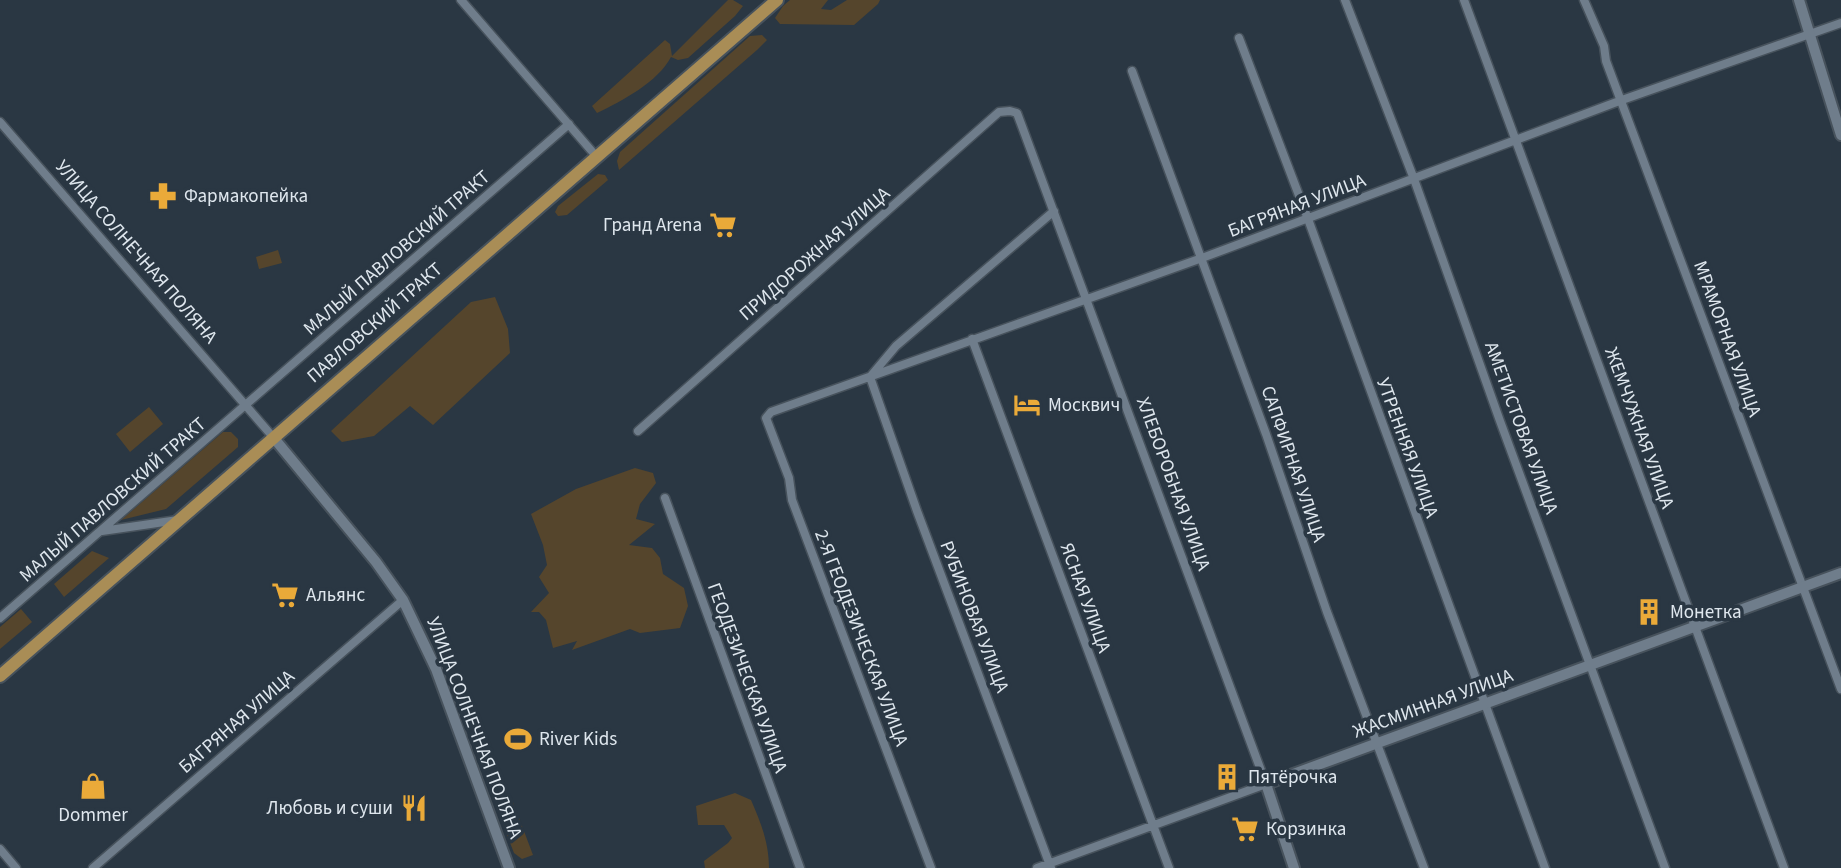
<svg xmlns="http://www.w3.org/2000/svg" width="1841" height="868" viewBox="0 0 1841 868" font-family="'Source Sans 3',sans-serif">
	<rect width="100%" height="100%" fill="#2a3743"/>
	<!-- green -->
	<path fill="#55452c" d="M728,0H733L743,6L735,16L688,58L678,60L671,57C658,82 622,101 597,113L592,106L665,40L670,44L672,56Z
		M790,0H828L821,9L831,10L847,0H880L878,4L854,25L780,24L775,18L783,6Z
		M762,35L767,40L757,50L619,170L617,161L620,152L750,36Z
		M598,174L605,175L608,180L567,215L558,216L555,212L558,206Z
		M278,250L282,263L259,269L256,257Z
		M495,297L508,329L510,353L433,425L410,406L374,436L342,442L331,431L471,302Z
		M149,407L163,424L130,452L116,434Z
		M223,432H231L238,439V447L166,509L121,520Z
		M635,468L653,473L656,483L640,504L636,519L655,524L629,545L652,548L660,558L663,574L684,588L688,606L680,628L640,633L630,629L572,650L577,641L553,648L546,620L539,612H531L549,593L539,577L547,565L543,545L531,514L576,489Z
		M92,551L109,558L64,597L54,584Z
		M21,609L32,622L0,649V627Z
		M735,793L751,800C761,823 769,843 769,868H705L704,861L728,843L732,838L724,825H698L696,806Z
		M513,802L533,855L522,859L514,853L499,814L504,806Z"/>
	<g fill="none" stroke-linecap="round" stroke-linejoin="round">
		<defs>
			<path id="street" d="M461,0L596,156
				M1345,0L1414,179L1500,421L1665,868
				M1464,0L1784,868
				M1584,0L1604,46L1606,61L1841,689
				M1239,38L1308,219L1545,868
				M1132,71L1266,434L1327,612L1424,868
				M0,122L273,437
				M972,339L1169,868
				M638,431L999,112L1010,111L1017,113L1266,784L1037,868
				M665,498L800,868
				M102,531L178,520
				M0,618L569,124
				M0,849L16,868
				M93,868L403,600
				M931,868L792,500L789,478L766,418L771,412L1202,258L1622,100L1841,23
				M1051,868L917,511L870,377L896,346L1054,211"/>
			<path id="secondary" d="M1799,0L1841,135
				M273,437L376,562L403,600L436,669L509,868
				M1294,868L1266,784L1841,573"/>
			<path id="primary" d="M0,676L777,0"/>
		</defs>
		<!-- street casing -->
		<use href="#street" stroke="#47525c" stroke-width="11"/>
		<!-- secondary casing -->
		<use href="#secondary" stroke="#47525c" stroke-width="14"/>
		<!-- primary casing -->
		<use href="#primary" stroke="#47525c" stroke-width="16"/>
		<!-- street -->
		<use href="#street" stroke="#6f7d8b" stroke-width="8"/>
		<!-- secondary -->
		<use href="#secondary" stroke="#6f7d8b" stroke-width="10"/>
		<!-- primary -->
		<use href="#primary" stroke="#a98d56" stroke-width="12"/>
	</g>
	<!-- icons -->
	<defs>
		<symbol id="pharmacy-bare" viewBox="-9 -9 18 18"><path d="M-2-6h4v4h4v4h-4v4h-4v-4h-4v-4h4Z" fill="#eaaa39" stroke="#2a3743" stroke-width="2.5" paint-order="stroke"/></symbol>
		<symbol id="supermarket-bare" viewBox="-9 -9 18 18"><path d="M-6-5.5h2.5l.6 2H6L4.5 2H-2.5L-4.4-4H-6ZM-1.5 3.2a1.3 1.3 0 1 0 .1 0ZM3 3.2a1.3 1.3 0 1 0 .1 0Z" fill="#eaaa39" stroke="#2a3743" stroke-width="2.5" paint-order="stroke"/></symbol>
		<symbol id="hotel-bare" viewBox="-9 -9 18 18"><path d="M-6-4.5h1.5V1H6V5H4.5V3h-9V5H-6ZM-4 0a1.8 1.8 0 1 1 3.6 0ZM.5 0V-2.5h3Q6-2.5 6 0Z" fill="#eaaa39" stroke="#2a3743" stroke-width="2.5" paint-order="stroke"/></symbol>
		<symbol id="building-bare" viewBox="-9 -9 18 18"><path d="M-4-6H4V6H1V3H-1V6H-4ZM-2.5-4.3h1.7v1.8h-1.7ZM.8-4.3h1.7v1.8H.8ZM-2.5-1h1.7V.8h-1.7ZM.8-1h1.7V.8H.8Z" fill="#eaaa39" stroke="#2a3743" stroke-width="2.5" paint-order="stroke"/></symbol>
		<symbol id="stadium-bare" viewBox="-9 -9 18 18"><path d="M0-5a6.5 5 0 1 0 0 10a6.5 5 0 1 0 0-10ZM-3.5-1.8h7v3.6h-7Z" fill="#eaaa39" stroke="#2a3743" stroke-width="2.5" paint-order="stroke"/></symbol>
		<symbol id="shop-bare" viewBox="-9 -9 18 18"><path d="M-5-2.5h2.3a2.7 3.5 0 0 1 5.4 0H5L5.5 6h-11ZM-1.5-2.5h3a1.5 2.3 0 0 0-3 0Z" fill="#eaaa39" stroke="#2a3743" stroke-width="2.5" paint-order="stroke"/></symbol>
		<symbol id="restaurant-bare" viewBox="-9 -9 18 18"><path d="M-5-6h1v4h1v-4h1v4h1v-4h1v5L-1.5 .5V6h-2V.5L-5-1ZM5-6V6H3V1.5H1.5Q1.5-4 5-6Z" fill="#eaaa39" stroke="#2a3743" stroke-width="2.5" paint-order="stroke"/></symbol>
	</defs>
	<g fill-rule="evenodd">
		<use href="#pharmacy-bare" x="144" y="177" width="38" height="38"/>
		<use href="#supermarket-bare" x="704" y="206" width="38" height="38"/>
		<use href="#hotel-bare" x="1008" y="386" width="38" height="38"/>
		<use href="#supermarket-bare" x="266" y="576" width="38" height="38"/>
		<use href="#building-bare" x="1630" y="593" width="38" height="38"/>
		<use href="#stadium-bare" x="499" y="720" width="38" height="38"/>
		<use href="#building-bare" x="1208" y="758" width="38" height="38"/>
		<use href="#shop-bare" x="74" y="767" width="38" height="38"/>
		<use href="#restaurant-bare" x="395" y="789" width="38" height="38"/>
		<use href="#supermarket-bare" x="1226" y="810" width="38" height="38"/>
	</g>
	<g text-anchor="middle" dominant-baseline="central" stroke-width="7" stroke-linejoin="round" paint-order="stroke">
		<!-- poi labels -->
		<g font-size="19" fill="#dfe7ee" stroke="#2a3743" text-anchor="start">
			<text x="184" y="196">Фармакопейка</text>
			<text x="702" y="225" text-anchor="end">Гранд Arena</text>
			<text x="1048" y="405">Москвич</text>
			<text x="306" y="595">Альянс</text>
			<text x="1670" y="612">Монетка</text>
			<text x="539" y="739">River Kids</text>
			<text x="1248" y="777">Пятёрочка</text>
			<text x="393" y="808" text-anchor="end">Любовь и суши</text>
			<text x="93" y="815" text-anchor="middle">Dommer</text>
			<text x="1266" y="829">Корзинка</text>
		</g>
		<!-- street labels -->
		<g font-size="19" fill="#dfe7ee" stroke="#2a3743">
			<text transform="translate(1297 206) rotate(-21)">БАГРЯНАЯ УЛИЦА</text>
			<text transform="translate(136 252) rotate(49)">УЛИЦА СОЛНЕЧНАЯ ПОЛЯНА</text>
			<text transform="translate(397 253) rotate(-41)">МАЛЫЙ ПАВЛОВСКИЙ ТРАКТ</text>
			<text transform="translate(815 254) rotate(-41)">ПРИДОРОЖНАЯ УЛИЦА</text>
			<text transform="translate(375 323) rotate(-41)">ПАВЛОВСКИЙ ТРАКТ</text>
			<text transform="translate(1727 339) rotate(70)">МРАМОРНАЯ УЛИЦА</text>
			<text transform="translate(1521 428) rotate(70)">АМЕТИСТОВАЯ УЛИЦА</text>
			<text transform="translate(1639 428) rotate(70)">ЖЕМЧУЖНАЯ УЛИЦА</text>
			<text transform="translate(1407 448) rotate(70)">УТРЕННЯЯ УЛИЦА</text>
			<text transform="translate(1293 464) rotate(71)">САПФИРНАЯ УЛИЦА</text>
			<text transform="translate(1173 484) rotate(70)">ХЛЕБОРОБНАЯ УЛИЦА</text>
			<text transform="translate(113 500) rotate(-41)">МАЛЫЙ ПАВЛОВСКИЙ ТРАКТ</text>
			<text transform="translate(1085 598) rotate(70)">ЯСНАЯ УЛИЦА</text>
			<text transform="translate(974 617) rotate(69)">РУБИНОВАЯ УЛИЦА</text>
			<text transform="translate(861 638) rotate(69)">2-Я ГЕОДЕЗИЧЕСКАЯ УЛИЦА</text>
			<text transform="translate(747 678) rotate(70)">ГЕОДЕЗИЧЕСКАЯ УЛИЦА</text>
			<text transform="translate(1433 704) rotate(-20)">ЖАСМИННАЯ УЛИЦА</text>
			<text transform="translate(237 722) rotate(-41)">БАГРЯНАЯ УЛИЦА</text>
			<text transform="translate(474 728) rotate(69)">УЛИЦА СОЛНЕЧНАЯ ПОЛЯНА</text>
		</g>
	</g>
</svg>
